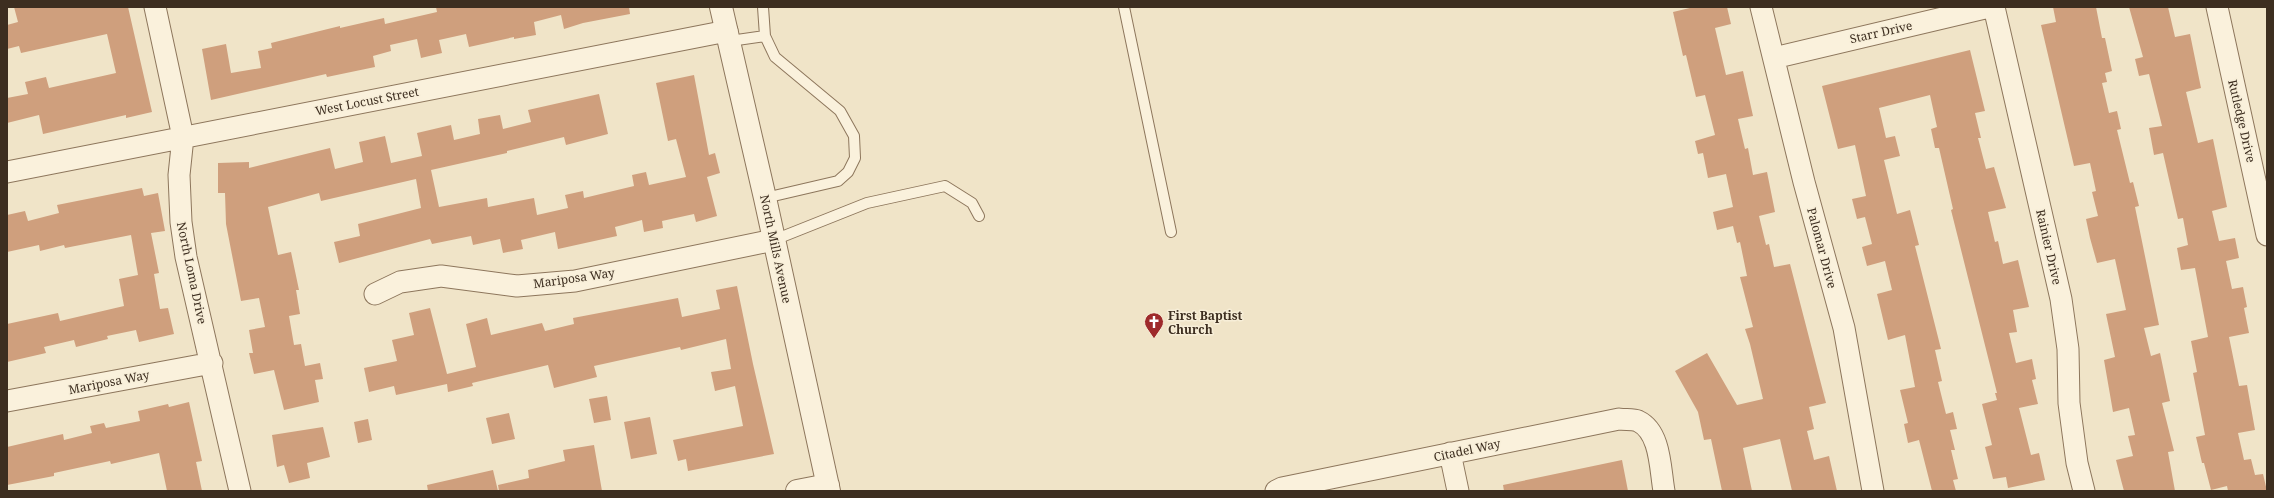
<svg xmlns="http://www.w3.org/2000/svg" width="2274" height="498" viewBox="0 0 2274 498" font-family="'Noto Serif',serif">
	<rect width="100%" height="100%" fill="#f0e4c8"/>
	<!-- building -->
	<path fill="#cf9f7d" d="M14,7H128L152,112L126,118V115L43,134L39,115L7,123V98L28,94L25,82L46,77L49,88L116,73L107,34L21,53L19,46L7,49V25L18,22Z
		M436,7H629L630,14L583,23L564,29L561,15L534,22L536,35L514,39V37L469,47L466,34L439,40L442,53L421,58L417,39L390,45L391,51L373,56L375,67L327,77L326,74L211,100L202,49L226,44L231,73L261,68L258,51L272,48L271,43L340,26V28L384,18L385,24L437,12Z
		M1694,7H1727L1731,24L1715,28L1726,75L1743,71L1753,116L1738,119L1745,149L1748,148L1753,175L1767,172L1775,212L1759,216L1766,245L1769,244L1774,267L1790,264L1826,403L1809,407L1814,429L1807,431L1814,460L1829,456L1837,491H1792L1780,439L1743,448L1752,491H1722L1711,439L1704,440L1698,412L1675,371L1707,353L1737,405L1763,399L1750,344L1745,329L1753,327L1740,277L1747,276L1740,242L1737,243L1733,226L1717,230L1713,212L1733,207L1726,174L1708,178L1703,153L1698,154L1695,141L1715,135L1705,95L1696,97L1686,55L1683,56L1673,12Z
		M2053,7H2096L2102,38H2105L2112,71L2105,73L2107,82L2102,83L2109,113L2117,111L2121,129L2117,130L2130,183L2133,182L2139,206L2135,207L2159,325L2144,328L2151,356L2160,353L2170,401L2162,403L2174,451L2168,452L2175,491H2124L2121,480L2116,460L2133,456L2128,436L2135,435L2129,408L2113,412L2104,360L2115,357L2106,314L2126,310L2115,259L2097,263L2090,238L2086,219L2098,216L2092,192L2096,191L2090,163L2074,166L2041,25L2056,22Z
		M2129,7H2168L2175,37L2190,34L2201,88L2186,92L2198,143L2213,139L2227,207L2212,211L2219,241L2235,238L2239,258L2226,261L2232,289L2243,287L2247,307L2244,308L2249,333L2229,337L2239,386L2247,385L2255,430L2238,433L2244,460L2251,459L2255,475L2263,474L2267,491H2228L2227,486L2211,490L2204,463H2202L2196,437L2205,435L2193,373L2197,372L2191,341L2208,337L2195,268L2181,270L2177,248L2188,245L2183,218L2178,219L2163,153L2154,155L2149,128L2162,126L2149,74L2139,76L2135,59L2143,57Z
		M1970,50L1985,111L1975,113L1981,138H1978L1986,169L1994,167L2006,208L1988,212L1995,242L1998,241L2003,264L2018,260L2029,307L2013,310L2017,332L2009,333L2016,363L2032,359L2036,379L2032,380L2038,404L2019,408L2031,455L2039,453L2045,480L2008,488L2006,477L1993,479L1985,447L1992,445L1982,404L1997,400L1995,393H1997L1951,210L1953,209L1939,148H1935L1931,129L1937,127L1930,95L1879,108L1886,138L1895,136L1900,156L1884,160L1897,214L1910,210L1919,245L1915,246L1941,349L1935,350L1942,381L1938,382L1946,414L1953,412L1957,429L1950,430L1955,450H1951L1958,479L1953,480L1956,491H1932L1919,440L1908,443L1904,424L1908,423L1900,390L1915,387L1905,335L1888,340L1877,294L1892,290L1885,261L1867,266L1862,247L1872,244L1865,217L1857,219L1852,199L1866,196L1855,145L1838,149L1822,86Z
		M694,75L709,155L715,153L720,173L707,177L717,216L696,222L694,214L662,221L663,228L644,232L642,220L615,227L617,236L558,249L555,232L521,240L523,249L503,253L500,239L473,245L471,236L432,244L430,239L339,263L334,242L360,236L358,224L421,208L416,179L321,201L319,193L268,207L278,255L291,252L299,290H296L300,314L289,316L294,345L301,344L305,366L320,363L323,379L315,380L319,402L284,410L274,370L254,374L249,353H253L249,330L265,327L259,298L241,301L226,224L225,193H218V163L249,162V168L330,148L335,169L363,162L359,142L385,136L391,163L422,156L417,133L451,125L454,140L480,134L478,119L500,115L503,129L531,122L528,110L599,94L608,134L566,145L564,137L507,151V153L431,170L439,207L487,198L488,207L534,198L537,215L568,208L565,195L583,191L584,198L634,186L632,175L646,172L649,185L686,177L676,139L668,141L656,83Z
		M142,188L144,196L158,193L165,231L151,233L159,273L154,274L160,309L168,308L174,334L139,342L136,330L107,336L108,339L76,347L74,340L44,347L46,353L7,362V324L58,313L60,321L124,306L119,279L138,275L131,235L65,248L64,245L40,251L39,245L7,252V215L25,211L28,221L59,213L57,205Z
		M737,286L753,364L774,454L688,471L686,459L678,461L673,440L743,426L735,386L715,391L711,372L731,369L726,339L681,350L680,347L594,366L597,377L554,388L548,365L472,383L473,386L448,392L447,384L396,395L394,386L369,392L364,368L397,361L392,340L414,335L409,313L430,308L447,374L476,367L466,324L487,318L491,335L542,323L545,331L574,324L573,318L678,298L682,317L720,309L716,290Z
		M607,396L611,420L594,423L589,399Z
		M189,402L202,461L196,462L202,491H167L159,453L111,464L110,461L54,473V476L7,485V447L63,434L64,440L92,433L90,426L104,423L106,428L140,421L138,411L168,404L169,407Z
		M509,413L515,439L492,444L486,418Z
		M650,417L657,454L631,459L624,422Z
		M368,419L372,440L358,443L354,422Z
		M323,427L330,457L307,463L310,478L289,483L284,465L277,467L272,435Z
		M594,445L602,491H499L498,485L529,478L528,470L565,461L563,450Z
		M1622,460L1628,491H1504L1503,485Z
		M493,470L498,491H428L427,485Z"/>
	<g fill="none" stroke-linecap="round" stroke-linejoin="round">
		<defs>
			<path id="service" d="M763,7L765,36L775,57L840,111L854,136L855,158L848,172L838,181L765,198
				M1124,7L1171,232
				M730,41L765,36
				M774,240L867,203L945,186L972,203L979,216"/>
			<path id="minor" d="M155,7L183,137L179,175L181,222L186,257L240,491
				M1761,7L1804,182L1844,328L1873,491
				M1994,7L2061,299L2068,349L2069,403L2077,463L2084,491
				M2217,7L2267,235
				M1774,58L1989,7
				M7,172L727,31
				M375,294L400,282L441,276L517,286L575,281L774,240
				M7,401L212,363
				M1450,453L1458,491
				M1276,491L1282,488L1619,419C1625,420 1633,419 1638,421C1661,432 1660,469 1664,491"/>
			<path id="tertiary" d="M721,7L765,198L829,491
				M797,491L828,485"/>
		</defs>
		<!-- service casing -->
		<use href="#service" stroke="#8d765c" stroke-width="12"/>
		<!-- minor casing -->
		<use href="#minor" stroke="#8d765c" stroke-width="23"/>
		<!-- tertiary casing -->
		<use href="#tertiary" stroke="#8d765c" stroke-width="24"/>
		<!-- service -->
		<use href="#service" stroke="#faf1dc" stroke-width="10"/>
		<!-- minor -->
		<use href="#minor" stroke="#faf1dc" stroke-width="21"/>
		<!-- tertiary -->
		<use href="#tertiary" stroke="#faf1dc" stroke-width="22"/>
	</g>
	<!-- icons -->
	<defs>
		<symbol id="church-pin" viewBox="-11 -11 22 30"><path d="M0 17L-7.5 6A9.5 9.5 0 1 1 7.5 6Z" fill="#9e2a2b" stroke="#f7eed8"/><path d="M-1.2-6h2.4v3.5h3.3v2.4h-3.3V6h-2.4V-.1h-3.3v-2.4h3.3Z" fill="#fff"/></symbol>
	</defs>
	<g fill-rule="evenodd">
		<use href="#church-pin" x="1143" y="311" width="22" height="30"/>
	</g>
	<g text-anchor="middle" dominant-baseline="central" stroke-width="3" stroke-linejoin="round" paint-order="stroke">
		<!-- street labels -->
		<g font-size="12" fill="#3d2e20" stroke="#f7eed8">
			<text transform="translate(1881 32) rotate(-13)">Starr Drive</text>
			<text transform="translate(367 101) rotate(-11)">West Locust Street</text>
			<text transform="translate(2242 121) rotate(77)">Rutledge Drive</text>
			<text transform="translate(2049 247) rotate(77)">Rainier Drive</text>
			<text transform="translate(1822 248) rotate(75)">Palomar Drive</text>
			<text transform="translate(776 249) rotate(78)">North Mills Avenue</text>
			<text transform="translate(192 273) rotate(78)">North Loma Drive</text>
			<text transform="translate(574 278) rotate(-8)">Mariposa Way</text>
			<text transform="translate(109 382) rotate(-11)">Mariposa Way</text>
			<text transform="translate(1467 450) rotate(-12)">Citadel Way</text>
		</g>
		<!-- poi labels -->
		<g font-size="12" font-weight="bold" fill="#3d2e20" stroke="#f7eed8" text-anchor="start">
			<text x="1168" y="315">First Baptist<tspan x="1168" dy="14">Church</tspan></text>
		</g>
	</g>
	<!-- border -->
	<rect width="2274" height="498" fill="none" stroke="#3d2e20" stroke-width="16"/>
</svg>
